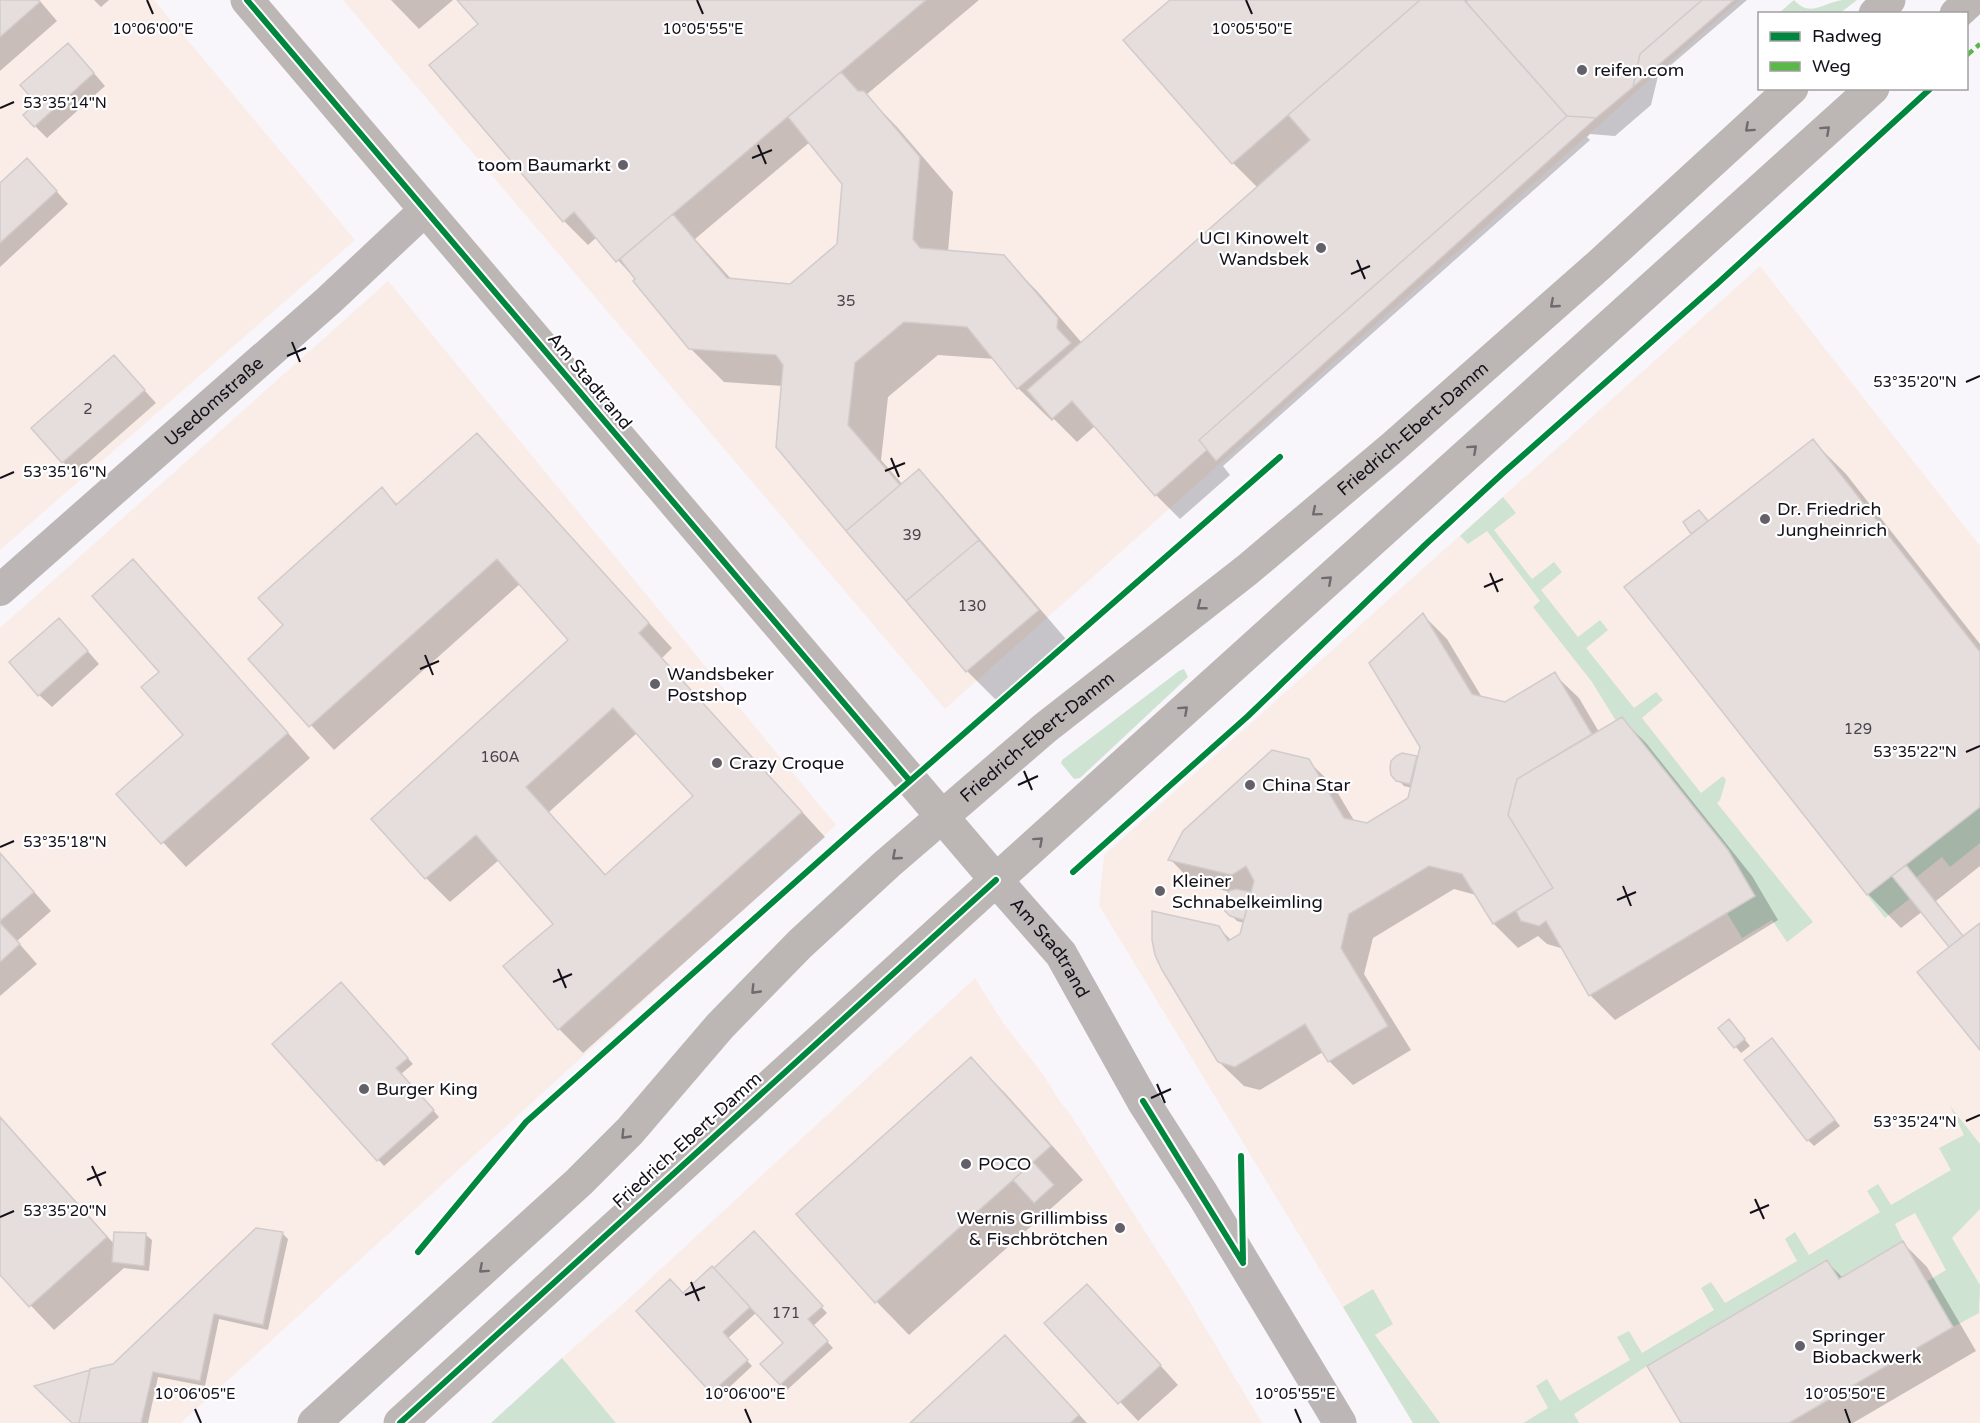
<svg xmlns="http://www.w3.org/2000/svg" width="1980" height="1423" viewBox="0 0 1980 1423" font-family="'Varela Round',sans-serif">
	<rect width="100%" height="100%" fill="#f8f5fb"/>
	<!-- commercial -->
	<path fill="#faede7" d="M0,0H154L355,240L0,550Z
		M343,0H1739L945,709Z
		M1760,266L1980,546V1423H1413L1099,905L1104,855Z
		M388,281L836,825L181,1423H0V628Z
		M975,978L1003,1023L1042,1073L1061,1103L1070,1114L1185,1294L1262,1423H616L562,1358L621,1306Z"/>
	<!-- green -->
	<path fill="#cee3d1" d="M1794,0C1810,18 1823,3 1842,0C1847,0 1852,0 1857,0L1840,13H1779Z
		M1503,497L1516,513L1494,530L1532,579L1554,562L1562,572L1541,590L1578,637L1600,620L1608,630L1586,648L1634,708L1656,692L1663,700L1642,718L1701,793L1723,776L1726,780L1720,800L1717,803L1813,922L1787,942L1772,920L1742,938L1727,913L1754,896L1728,850L1622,718L1616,721L1592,682L1533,607L1540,601L1487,531L1468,544L1460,536Z
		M1184,669L1188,677L1080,778L1074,779L1061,763L1062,760L1179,671Z
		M1980,807V843L1950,867L1942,857L1904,887L1912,897L1885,918L1867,895Z
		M1950,1106L1980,1144V1209L1952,1238L1980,1285L1979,1313L1953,1327L1926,1282L1946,1270L1915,1213L1895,1224L1903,1241L1839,1279L1827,1260L1647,1366L1574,1414L1579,1423H1523L1548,1408L1536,1386L1547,1379L1560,1401L1630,1360L1617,1337L1629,1331L1642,1353L1714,1310L1701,1288L1711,1282L1725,1303L1797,1261L1785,1239L1795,1232L1809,1255L1880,1212L1867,1191L1878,1184L1891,1205L1951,1170L1939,1148L1964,1135Z
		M1373,1289L1393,1324L1375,1335L1440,1423H1413L1343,1307Z
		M562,1358L616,1423H491Z"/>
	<!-- shadow -->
	<path fill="#0003" fill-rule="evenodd" d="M0,0H39L57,21L0,71Z
		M94,0H109L101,7Z
		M391,0H453L419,29Z
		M459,0H979L866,95L897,127L953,192L948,252L1003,257L1037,291L1082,343L1258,188L1233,163L1172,0H1747L1658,76L1651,105L1615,136L1590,134L1587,137L1590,140L1223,466L1230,475L1180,519L1156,495L1095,426L1077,442L1054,419L1052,421L1018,388L995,359L938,355L888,397L881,460L903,485L919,471L937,489L1071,645L1000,704L967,671L847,530L783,386L724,382L690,348L636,280L597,237L588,245L564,221L480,25ZM810,142L844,183L838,245L791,286L732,280L695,239Z
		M80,57L105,86L47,138L35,126Z
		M39,172L68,204L0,267V185Z
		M114,357L156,403L75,474L63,462Z
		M477,435L672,648L662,658L825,837L583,1053L559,1029L505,966L556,924L499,860L450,902L426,878L571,640L521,583L334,750L250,659L285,625L382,489L398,505ZM637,733L695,796L607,876L549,812Z
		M1813,441L1846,474L1980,644V866L1936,901L1964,937L1980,924V1048L1951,947L1923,911L1901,928L1868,894L1626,587L1694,534L1685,522L1704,517L1708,523Z
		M133,561L157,585L310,758L186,867L118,794L185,735L161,672Z
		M1423,615L1447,639L1483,699L1505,704L1554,674L1579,698L1599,732L1622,719L1646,743L1752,876L1778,920L1615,1020L1591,996L1564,949L1547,944L1538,936L1518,948L1494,924L1476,895L1454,889L1373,938L1364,974L1411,1050L1353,1085L1329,1061L1323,1052L1260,1090L1244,1086L1219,1062V928L1232,941L1241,935L1244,923L1237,921L1226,910L1230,892L1193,883L1170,859L1308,761L1333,785L1355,822L1367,825L1409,799L1412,788L1404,786L1393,775L1403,755L1418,759L1421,746Z
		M71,632L99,664L52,707L39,695Z
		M0,853L51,911L17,941L37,964L0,996Z
		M347,989L413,1064L401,1074L439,1117L384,1166L274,1044Z
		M1734,1026L1750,1046L1741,1053L1720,1028Z
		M1777,1046L1840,1126L1814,1146L1808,1140Z
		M971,1059L1005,1093L1083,1180L909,1335L876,1301Z
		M0,1117L115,1245L146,1235L152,1240L149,1271L124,1268L54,1330L0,1273Z
		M282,1233L288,1239L268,1330L219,1319L205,1386L158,1377L148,1423H74L114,1365Z
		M754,1233L827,1313L813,1326L833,1348L787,1390L762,1364L786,1343L757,1312L727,1339L752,1366L718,1398L638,1311L683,1295Z
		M1903,1243L1927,1267L1976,1351L1853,1423H1682L1827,1262L1843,1278Z
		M1105,1304L1178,1385L1138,1421L1046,1323Z
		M1005,1337L1087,1423H912Z"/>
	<!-- building -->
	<path fill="#e5dedd" stroke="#d2cbcb" stroke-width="1.5" fill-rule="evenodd" d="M0,0H38L40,2L0,37Z
		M457,0H926L616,262L574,212L563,222L429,65L478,24Z
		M1170,0H1420L1232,164L1123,40Z
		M1420,0H1464L1567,116L1199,440L1207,450L1155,496L1072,401L1052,419L1027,390L1310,140L1288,115Z
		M1468,0H1702L1640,54L1633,87L1596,118L1567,116L1466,2Z
		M1702,0H1734L1633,87L1640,54Z
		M68,43L94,73L34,127L23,115L36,103L20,85Z
		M841,72L858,91H864L920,157L913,239L920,248L1004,255L1058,318L1057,328L1071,343L1017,389L967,327L904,322L855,363L848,425L900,485L846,531L776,447L783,365L776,355L689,349L633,281L635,279L620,259L673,214L727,278L790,284L837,244L842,184L788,117Z
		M1567,116L1596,118L1216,461L1199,440Z
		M27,158L57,191L0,243V183Z
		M114,355L145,390L62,463L31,428Z
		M477,433L649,623L639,633L802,812L558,1030L503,966L553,924L476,835L425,879L371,819L568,640L497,559L309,727L248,659L283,625L258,598L382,487L396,505ZM613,708L693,796L605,875L526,787Z
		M1813,439L1980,652V807L1867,895L1624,587Z
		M919,469L979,540L906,601L846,531Z
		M1699,510L1708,521L1691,534L1683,522Z
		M979,540L1039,610L966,672L906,601Z
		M133,559L288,733L161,844L116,794L183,735L141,687L159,672L92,596Z
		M1423,613L1472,694L1505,702L1555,672L1592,734L1517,779L1508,815L1553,888L1493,924L1462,874L1429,866L1349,914L1341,948L1388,1026L1328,1062L1305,1024L1235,1067L1218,1062L1162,970L1155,955L1152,940V911L1219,926L1228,941L1240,934L1254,881L1246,866L1232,875L1168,860L1183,831L1272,750L1309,759L1344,818L1367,823L1408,798L1420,747L1369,663Z
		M59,618L88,651L38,696L9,662Z
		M1622,717L1728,850L1755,896L1589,996L1546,921L1539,926L1521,921L1516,911L1553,888L1508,815L1517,779Z
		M1402,753L1417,756L1410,784L1396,781L1391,775L1390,768L1391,761L1396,756Z
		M0,853L34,892L0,921Z
		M1906,865L1963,936L1949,947L1892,876Z
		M1236,889L1251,892L1244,920L1230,916L1225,911L1223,904L1225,897L1229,891Z
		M0,923L20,944L0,962Z
		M1980,923V1050L1917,972Z
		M341,982L408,1058L396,1068L434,1110L377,1161L272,1044Z
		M1729,1019L1745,1039L1734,1048L1718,1028Z
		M1772,1038L1835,1120L1807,1141L1744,1060Z
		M971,1057L1051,1146L875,1303L796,1214Z
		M0,1117L107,1237L29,1307L0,1275Z
		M1033,1162L1054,1185L1034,1203L1013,1180Z
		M256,1228L283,1232L263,1325L214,1314L200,1381L153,1372L141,1423H79L90,1369L113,1364Z
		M754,1231L823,1306L808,1319L828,1341L780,1385L760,1364L783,1343L714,1268Z
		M114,1232L146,1233L144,1266L112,1262Z
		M1903,1241L1953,1327L1789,1423H1681L1647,1366L1827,1260L1839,1279Z
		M712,1266L750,1307L723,1332L748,1360L711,1393L636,1311L670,1279L683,1293Z
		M1087,1284L1161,1365L1118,1404L1044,1323Z
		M1005,1335L1079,1415L1070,1423H910Z
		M90,1370L79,1423H72L34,1386Z"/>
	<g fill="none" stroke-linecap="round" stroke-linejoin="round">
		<!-- minor -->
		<path stroke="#bcb7b6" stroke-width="32" id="s1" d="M0,590L328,301L425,210"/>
		<!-- tertiary -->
		<path stroke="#bcb7b6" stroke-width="33" id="s2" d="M996,880L1061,954L1143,1101L1203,1195L1340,1423"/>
		<!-- secondary -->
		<g stroke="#bcb6b5" stroke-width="33">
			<path d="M247,0L996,880"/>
			<path d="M1875,14L1889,0"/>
			<path d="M1956,14L1971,0"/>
			<path id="s3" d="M314,1423L579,1182L630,1131L720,1026L800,944L887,864L1045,728L1247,570L1393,447L1598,266L1792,88"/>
			<path d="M400,1423L996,880L1873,88"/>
		</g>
		<!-- quiet -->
		<path stroke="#58b947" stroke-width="4.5" stroke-dasharray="9 4.5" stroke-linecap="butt" d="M1966,56L1980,44"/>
		<defs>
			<path id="cycleway" d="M247,0L910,781
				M1073,872L1248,716L1425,545L1503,473L1718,283L1931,88
				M1143,1101L1243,1263
				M1241,1156L1243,1260
				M418,1252L526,1122L855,829L1280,457
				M400,1423L996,880"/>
		</defs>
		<!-- cycleway casing -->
		<use href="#cycleway" stroke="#fff" stroke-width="10"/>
		<!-- cycleway -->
		<use href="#cycleway" stroke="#00873e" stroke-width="6"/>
	</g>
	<!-- one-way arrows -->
	<defs><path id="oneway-chevron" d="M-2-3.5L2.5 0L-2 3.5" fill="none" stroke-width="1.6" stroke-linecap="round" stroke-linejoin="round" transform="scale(1.5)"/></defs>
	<g stroke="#706b6f">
		<use href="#oneway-chevron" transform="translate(1749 128) rotate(138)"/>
		<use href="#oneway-chevron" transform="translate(1826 130) rotate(-42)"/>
		<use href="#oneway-chevron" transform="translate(1554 304) rotate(139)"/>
		<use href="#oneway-chevron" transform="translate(1473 449) rotate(-42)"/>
		<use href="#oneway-chevron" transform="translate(1316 512) rotate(140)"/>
		<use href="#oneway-chevron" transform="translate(1328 580) rotate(-42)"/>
		<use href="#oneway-chevron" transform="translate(1201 606) rotate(142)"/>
		<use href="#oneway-chevron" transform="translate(1184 710) rotate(-42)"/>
		<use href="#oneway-chevron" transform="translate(1039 841) rotate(-42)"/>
		<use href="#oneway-chevron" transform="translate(896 856) rotate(139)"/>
		<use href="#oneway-chevron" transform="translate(755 990) rotate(134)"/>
		<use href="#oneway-chevron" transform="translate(625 1135) rotate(134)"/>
		<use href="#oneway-chevron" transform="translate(483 1269) rotate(138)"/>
	</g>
	<!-- ticks -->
	<path fill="none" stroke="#14101a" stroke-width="2" d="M147,0L153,14M697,0L703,14M1246,0L1252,14M0,108L14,102M758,145L766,164M752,158L772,150M1357,260L1365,279M1351,274L1370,266M292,342L300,362M287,356L306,348M1966,382L1980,376M891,458L899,477M885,471L905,463M0,478L14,472M1490,573L1498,592M1484,587L1503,579M425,655L433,675M420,669L439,661M1966,752L1980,746M1024,771L1032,790M1018,785L1038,776M0,847L14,841M1623,886L1631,906M1617,900L1636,892M558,969L566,988M553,982L572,974M1157,1084L1165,1103M1151,1098L1171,1089M1966,1121L1980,1115M92,1166L101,1186M87,1180L106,1172M1755,1199L1764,1219M1750,1213L1769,1205M0,1217L14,1211M691,1282L699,1301M685,1295L705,1287M195,1409L201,1423M745,1409L751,1423M1295,1409L1301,1423M1845,1409L1850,1423"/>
	<!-- markers -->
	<g fill="#646069" stroke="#fff" stroke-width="2">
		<circle cx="1582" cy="70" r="6"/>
		<circle cx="623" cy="165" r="6"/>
		<circle cx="1321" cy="248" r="6"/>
		<circle cx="1765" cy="519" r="6"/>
		<circle cx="655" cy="684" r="6"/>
		<circle cx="717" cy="763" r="6"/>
		<circle cx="1250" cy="785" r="6"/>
		<circle cx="1160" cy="891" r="6"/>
		<circle cx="364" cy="1089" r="6"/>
		<circle cx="966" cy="1164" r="6"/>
		<circle cx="1120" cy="1228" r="6"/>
		<circle cx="1800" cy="1346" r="6"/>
	</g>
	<g text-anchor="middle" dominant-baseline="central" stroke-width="4.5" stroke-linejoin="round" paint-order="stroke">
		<!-- number labels -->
		<g font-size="15" fill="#49444c">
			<text x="846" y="301">35</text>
			<text x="88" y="409">2</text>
			<text x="912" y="535">39</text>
			<text x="972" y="606">130</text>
			<text x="1858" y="729">129</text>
			<text x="500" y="757">160A</text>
			<text x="786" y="1313">171</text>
		</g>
		<!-- poi labels -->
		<g font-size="18" fill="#14101a" stroke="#fff" text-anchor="start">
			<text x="1594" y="70">reifen.com</text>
			<text x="611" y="165" text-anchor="end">toom Baumarkt</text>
			<text x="1309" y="238" text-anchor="end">UCI Kinowelt<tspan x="1309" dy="21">Wandsbek</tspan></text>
			<text x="1777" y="509">Dr. Friedrich<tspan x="1777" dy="21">Jungheinrich</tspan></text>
			<text x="667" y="674">Wandsbeker<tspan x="667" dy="21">Postshop</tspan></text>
			<text x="729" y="763">Crazy Croque</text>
			<text x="1262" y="785">China Star</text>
			<text x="1172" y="881">Kleiner<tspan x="1172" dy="21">Schnabelkeimling</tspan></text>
			<text x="376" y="1089">Burger King</text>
			<text x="978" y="1164">POCO</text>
			<text x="1108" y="1218" text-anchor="end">Wernis Grillimbiss<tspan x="1108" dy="21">&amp; Fischbrötchen</tspan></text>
			<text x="1812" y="1336">Springer<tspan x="1812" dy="21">Biobackwerk</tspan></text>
		</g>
		<!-- street labels -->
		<g font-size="18" fill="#14101a" stroke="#fff">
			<text transform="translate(590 381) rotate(50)">Am Stadtrand</text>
			<text stroke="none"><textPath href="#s1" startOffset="285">Usedomstraße</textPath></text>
			<text stroke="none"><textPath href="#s3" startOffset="1484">Friedrich-Ebert-Damm</textPath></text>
			<text stroke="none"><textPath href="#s3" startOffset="998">Friedrich-Ebert-Damm</textPath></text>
			<text stroke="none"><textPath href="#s2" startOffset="87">Am Stadtrand</textPath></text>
			<text transform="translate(687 1140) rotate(-42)">Friedrich-Ebert-Damm</text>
		</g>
	</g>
	<g font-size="15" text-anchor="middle" fill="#14101a" stroke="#fff" stroke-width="4.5" stroke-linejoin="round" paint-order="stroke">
		<text x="153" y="34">10°06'00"E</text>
		<text x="703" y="34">10°05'55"E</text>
		<text x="1252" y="34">10°05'50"E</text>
		<text x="65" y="108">53°35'14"N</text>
		<text x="1915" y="387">53°35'20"N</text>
		<text x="65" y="477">53°35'16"N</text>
		<text x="1915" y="757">53°35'22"N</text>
		<text x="65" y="847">53°35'18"N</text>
		<text x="1915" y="1127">53°35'24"N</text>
		<text x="65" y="1216">53°35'20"N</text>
		<text x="195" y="1399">10°06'05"E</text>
		<text x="745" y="1399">10°06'00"E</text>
		<text x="1295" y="1399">10°05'55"E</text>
		<text x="1845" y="1399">10°05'50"E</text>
	</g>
	<!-- legend -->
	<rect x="1758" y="12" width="210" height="78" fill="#ffffff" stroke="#a19fa3" stroke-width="1.5"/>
	<rect x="1770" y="32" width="30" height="9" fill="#00873e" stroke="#a19fa3" stroke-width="1.5"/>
	<text x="1812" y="42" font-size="18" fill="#14101a">Radweg</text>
	<rect x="1770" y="62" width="30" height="9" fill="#58b947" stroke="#a19fa3" stroke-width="1.5"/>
	<text x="1812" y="72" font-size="18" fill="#14101a">Weg</text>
</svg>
